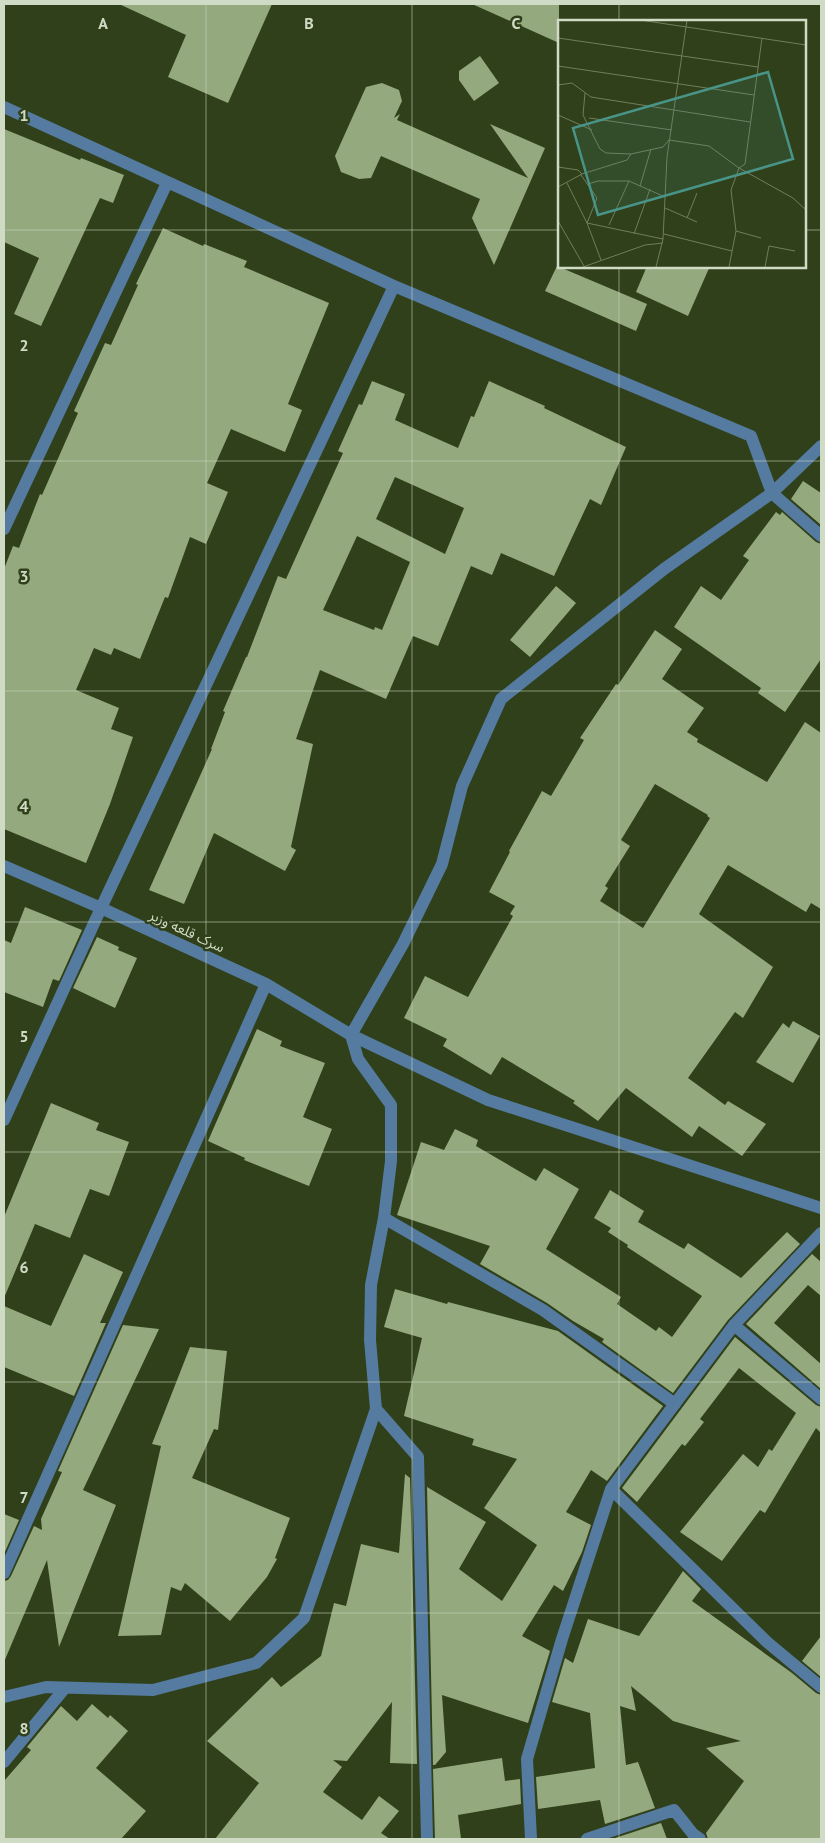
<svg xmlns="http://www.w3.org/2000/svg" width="825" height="1843" viewBox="0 0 825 1843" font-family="'PT Sans','Noto Sans Arabic',sans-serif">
	<rect width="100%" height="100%" fill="#30401a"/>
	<!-- building -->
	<path fill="#94a97e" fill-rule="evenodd" d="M119,4H272L228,103L168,77L186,35Z
		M472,4H559V43L539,34Z
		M480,56L499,83L474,101L459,80V71Z
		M382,83L399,90L402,101L394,118L400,114L397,120L528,178L490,124L545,148L494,265L472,218L480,199L381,156L371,178L359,179L341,172L335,156L366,87Z
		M4,129L80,160L81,158L124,175L113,203L100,198L41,326L14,314L39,258L4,242Z
		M163,228L203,246L204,244L247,261L244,267L329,303L288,404L302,410L285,452L231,429L207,483L228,492L206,544L190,537L168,598L165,597L140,659L114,648L111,655L94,648L76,690L119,708L111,729L133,737L110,804L86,863L4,829V569L13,546L19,548L40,494L42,495L78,413L74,411L105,343L111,345L138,285L136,284Z
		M557,266L647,304L636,331L545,291Z
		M647,266H710L688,316L636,292Z
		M372,381L405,394L395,420L458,448L471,416L474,417L489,381L545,406L544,408L626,447L601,505L590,499L554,576L501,553L492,575L471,566L438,646L413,636L386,699L320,670L296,739L313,744L291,847L296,850L285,871L214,833L184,904L149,890L212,749H211L225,712L223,711L246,657H247L278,576L286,579L343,453L338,451L359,404L362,405ZM395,477L464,508L445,554L376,519ZM357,536L410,562L382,630L375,627L374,630L323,610Z
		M803,481L821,493V525L791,499Z
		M776,512L780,515L782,512L816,542L821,544V659L785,712L758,693L761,688L674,627L701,586L721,600L749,560L743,556Z
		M556,586L576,603L530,657L510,640Z
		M655,630L682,649L662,679L704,708L687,732L698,739L697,742L767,782L805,722L821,733V909L811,903L806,912L728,865L699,914L773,967L743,1018L735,1012L688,1078L725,1105L728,1101L766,1124L742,1156L699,1126L692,1137L626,1088L598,1121L573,1103L575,1101L502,1057L491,1075L443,1046L447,1039L404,1018L425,976L468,997L513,916L510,914L515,906L489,892L510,852L509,851L542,791L551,796L584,740L580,738L616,684L618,685ZM655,784L708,815L707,816L710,818L643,928L600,901L608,888L605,886L630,846L621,840Z
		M25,907L82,930L59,981L53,979L43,1007L4,992V940L11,943Z
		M97,937L119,947L118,950L137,958L115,1008L73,988Z
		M793,1021L820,1036L793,1083L756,1062L783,1023L789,1028Z
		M257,1029L282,1041L280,1046L325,1063L303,1117L332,1129L309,1186L244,1160L245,1158L208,1141Z
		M51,1103L99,1123L96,1130L129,1142L109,1196L90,1189L70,1238L35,1224L4,1298V1217Z
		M455,1129L478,1140L476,1146L536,1181L544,1168L579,1189L546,1249L621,1297L617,1304L656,1331L659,1327L672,1337L702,1296L627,1247L628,1245L608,1232L611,1228L594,1218L610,1190L644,1211L638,1222L684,1249L688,1243L741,1278L787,1232L800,1244L728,1320L673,1393L602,1342L604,1339L573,1321L547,1303L480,1264L490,1246L397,1215L421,1142L444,1150Z
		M84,1254L123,1272L100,1323H106L74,1396L4,1367V1306L51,1326Z
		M812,1254L821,1262V1296L808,1285L774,1323L821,1364V1389L746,1324Z
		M395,1289L447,1304L448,1302L558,1331L663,1406L607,1481L591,1470L566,1512L591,1525L582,1552L563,1591L554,1585L522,1636L550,1651L528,1723L442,1695L446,1752L435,1765H433L427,1487L486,1522L459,1569L502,1601L537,1545L484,1508L517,1459L472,1445L474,1439L404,1416L422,1338L384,1327Z
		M123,1325L159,1329L83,1490L116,1505L59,1647L47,1560L4,1662V1581L8,1580L11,1576L34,1526L42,1530L41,1519L62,1472L58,1471Z
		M735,1337L816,1405L821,1407V1433L816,1428L765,1513L760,1510L722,1561L680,1532L743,1454L758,1467L769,1449L772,1451L796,1413L739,1368L700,1419L704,1422L685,1446L682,1444L637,1502L622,1488Z
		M190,1347L227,1351L218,1430L214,1429L192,1478L290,1518L275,1558L277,1559L267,1577L230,1621L185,1583L181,1591L171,1587L161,1635L118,1636L161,1446L152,1444Z
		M405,1474L410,1478L417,1764L390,1763L392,1702L347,1761L333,1760L342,1767L323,1792L362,1820L379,1796L399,1811L381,1833L390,1839H215L259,1783L207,1741L272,1677L281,1687L321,1656L334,1603L346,1606L361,1544L399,1553Z
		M4,1514L19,1520L4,1554Z
		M683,1571L701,1589L692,1601L792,1673L816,1693L821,1695V1839H708L706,1833L744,1781L706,1748L741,1741L673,1721L631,1686L636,1711L620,1706L626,1765L638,1762L655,1808L605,1824L600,1800L538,1809L536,1777L595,1768L590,1713L552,1702L565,1658L573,1663L588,1619L639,1636Z
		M821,1636V1677L802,1661Z
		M92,1704L108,1718L110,1715L128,1731L96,1768L146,1811L121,1839H4V1781L31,1750L27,1747L61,1706L77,1721Z
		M502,1758L505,1781L520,1779L521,1804L458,1815L461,1839H435L433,1769Z
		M661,1823L667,1839H612Z"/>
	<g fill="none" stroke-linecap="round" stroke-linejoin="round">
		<!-- minor -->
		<path stroke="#557ba0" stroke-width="12" d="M4,107L394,286L751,436L772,493L821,536
			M4,529L167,183
			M4,866L101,908L266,984L351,1035L488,1100L821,1208
			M4,1120L101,908L394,286
			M384,1218L543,1310L675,1404
			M734,1325L821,1399
			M376,1409L418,1457L427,1839
			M611,1489L767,1642L821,1687
			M4,1573L266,984
			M4,1697L46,1687L153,1690L256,1663L304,1618L376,1409L370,1340L371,1285L384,1218L391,1161V1105L358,1059L351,1035L403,944L442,864L462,786L501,699L664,569L772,493L821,446
			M4,1762L65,1688
			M531,1839L527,1759L562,1639L611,1489L734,1325L821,1233
			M587,1839L674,1810L693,1834L700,1839"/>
	</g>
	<!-- grid -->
	<path fill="none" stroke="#d0dbc5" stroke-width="1" stroke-opacity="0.55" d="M206,4V1839M412,4V1839M619,4V21M4,230H559M804,230H821M619,266V1839M4,461H821M4,691H821M4,922H821M4,1152H821M4,1382H821M4,1613H821"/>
	<g text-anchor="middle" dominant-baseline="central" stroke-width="5" stroke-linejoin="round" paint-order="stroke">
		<!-- street labels -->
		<g font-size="14" fill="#d0dbc5" stroke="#30401a">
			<text transform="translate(187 931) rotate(25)">سرک قلعه وزیر</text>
		</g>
	</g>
	<!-- overview -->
	<g transform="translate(558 20)">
		<rect width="248" height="248" fill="#30401a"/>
		<path fill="none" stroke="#707e5e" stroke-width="1" d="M82,0L248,25M0,18L200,47M0,46L196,75M0,65L14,63L33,77L192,102M27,73L25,95L42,129L48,133L73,134L105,127L111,120L151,126L181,148L235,178L248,190M0,95L34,110M31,98L114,110M0,147L20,150L24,154M23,155L39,178L29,203L105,219M9,163L29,203L43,240M30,164L40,161H71L107,177M82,166L93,129M0,167L24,154L69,140L73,134M107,188L139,202M129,198L139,173M0,201L26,246M51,205L71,161M178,211L203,218M76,214L92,169M106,214L174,231M25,247L87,225L105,223M98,247L105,219L109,137L129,0M171,247L178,211L173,170L181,148L187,144L204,18M207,247L211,226L237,231"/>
		<path fill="#499488" fill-opacity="0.15" stroke="#499488" stroke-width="2.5" d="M210,52L235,139L40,195L15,108Z"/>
		<rect width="248" height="248" fill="none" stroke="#d0dbc5" stroke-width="2.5"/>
	</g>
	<g font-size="16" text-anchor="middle" font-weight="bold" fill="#d0dbc5" stroke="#30401a" stroke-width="5" stroke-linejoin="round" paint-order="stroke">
		<text x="103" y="29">A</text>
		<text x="309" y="29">B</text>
		<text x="516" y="29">C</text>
		<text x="24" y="121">1</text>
		<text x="24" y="351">2</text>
		<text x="24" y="582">3</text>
		<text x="24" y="812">4</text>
		<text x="24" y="1042">5</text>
		<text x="24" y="1273">6</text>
		<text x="24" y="1503">7</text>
		<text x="24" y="1734">8</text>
	</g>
	<!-- border -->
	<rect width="825" height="1843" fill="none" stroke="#d0dbc5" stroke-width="10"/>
</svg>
